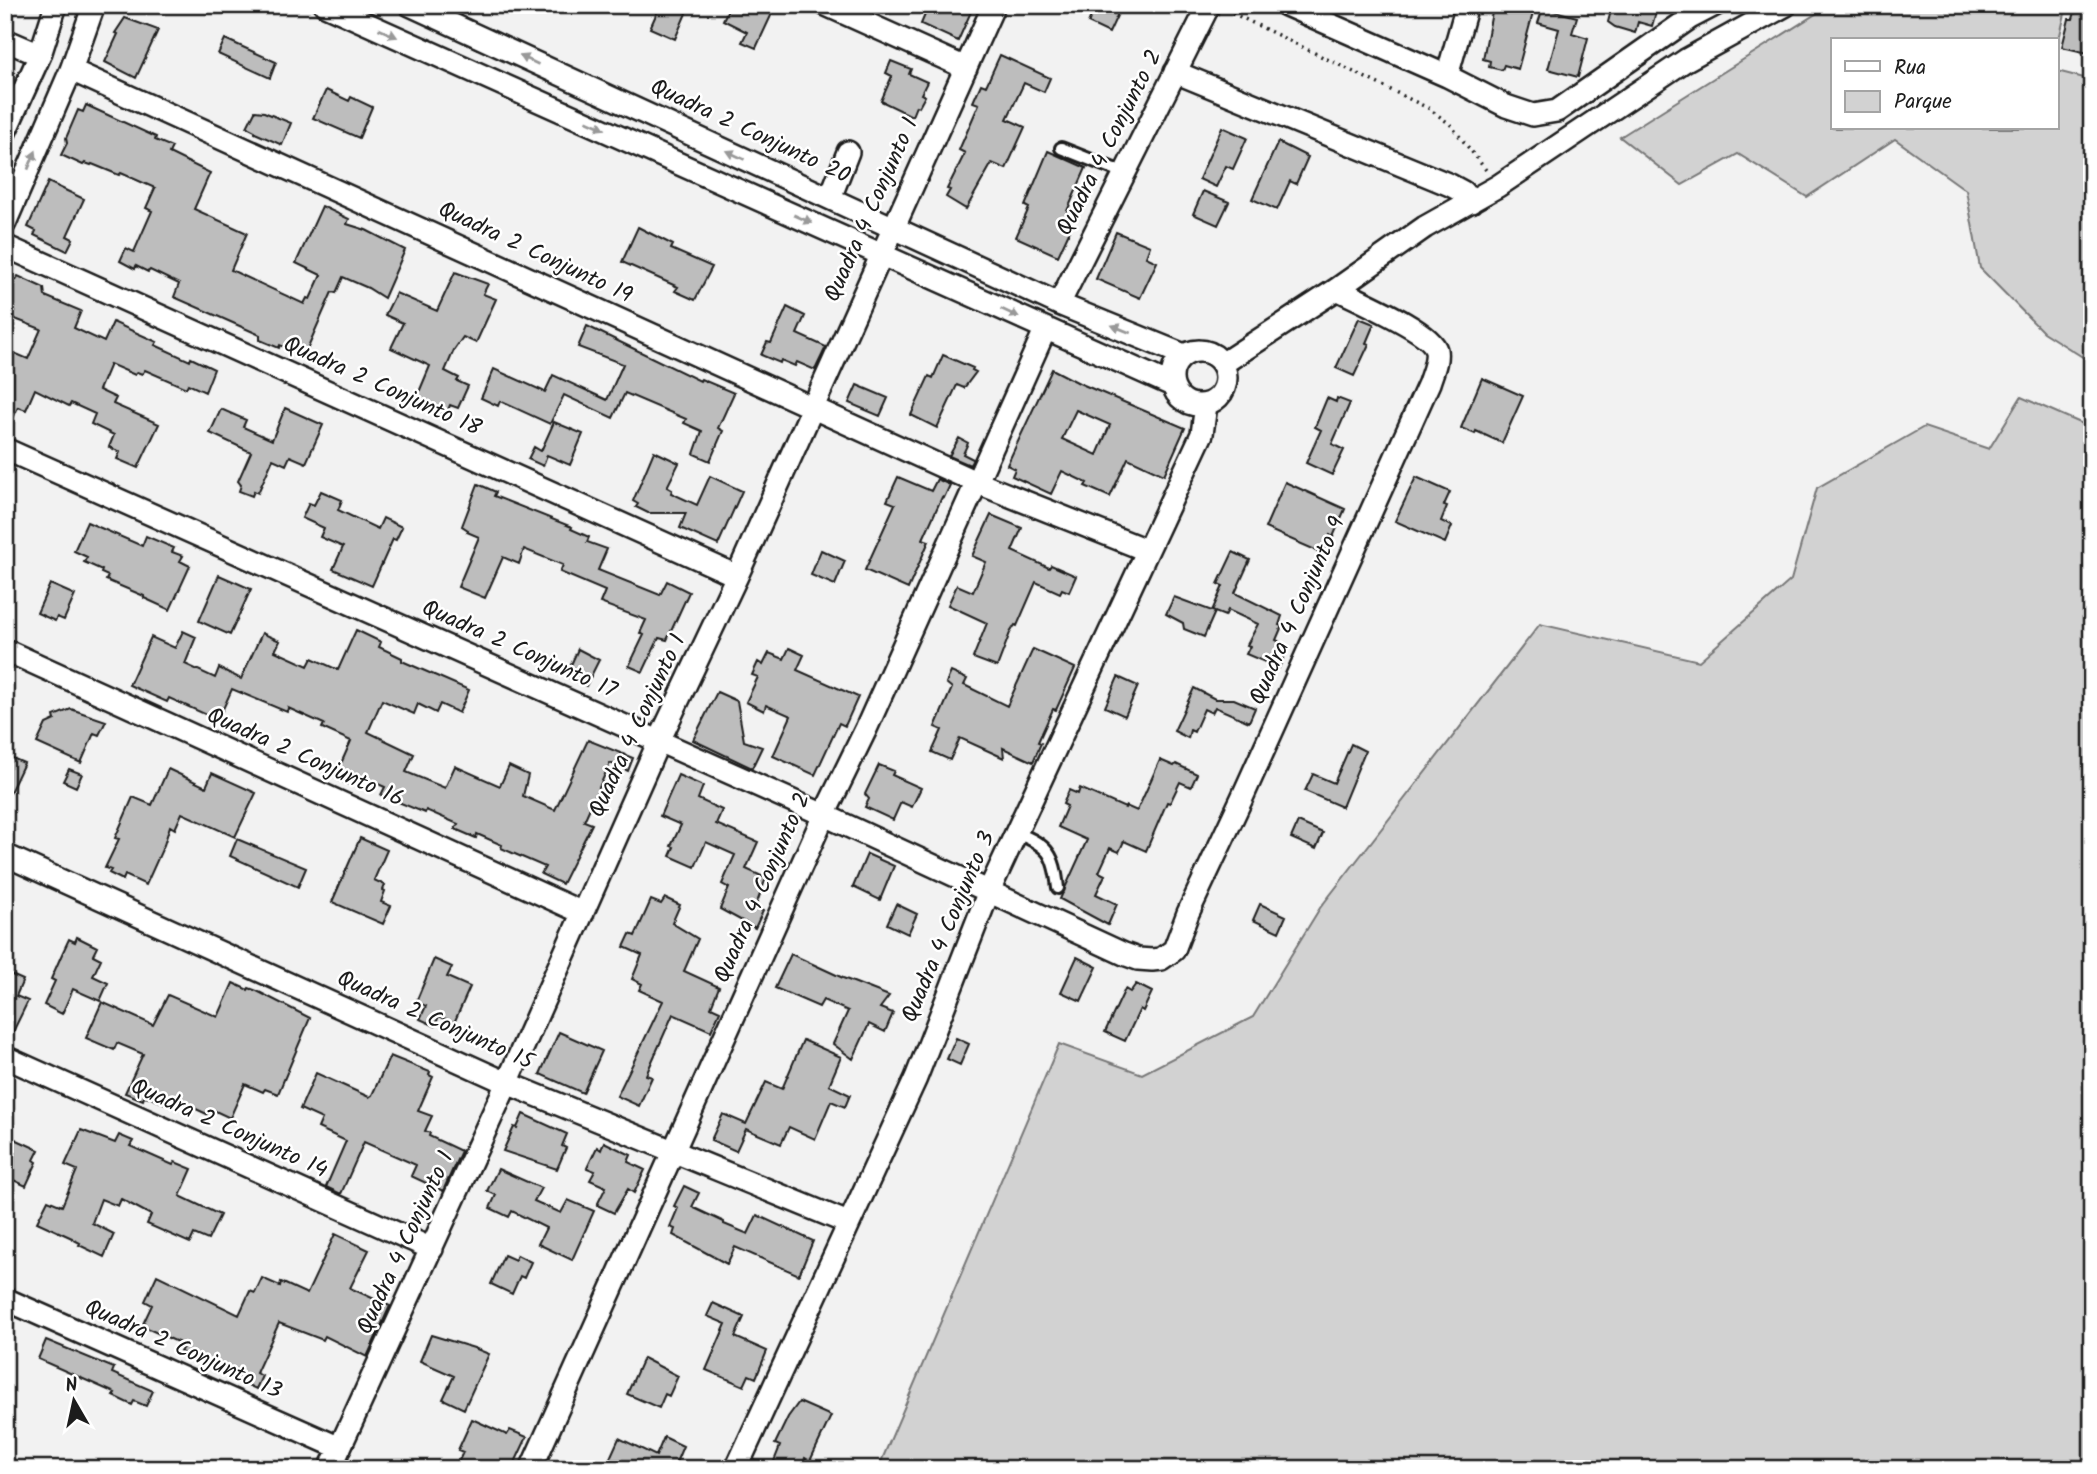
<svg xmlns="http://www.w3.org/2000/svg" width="2097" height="1474" viewBox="0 0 2097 1474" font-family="Kalam,sans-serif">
	<rect width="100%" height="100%" fill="#f2f2f2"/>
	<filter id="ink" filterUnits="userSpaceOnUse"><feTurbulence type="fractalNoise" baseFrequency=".0143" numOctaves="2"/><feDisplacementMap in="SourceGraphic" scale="14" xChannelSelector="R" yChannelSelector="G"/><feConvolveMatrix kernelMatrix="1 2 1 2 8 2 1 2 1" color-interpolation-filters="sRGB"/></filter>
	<g filter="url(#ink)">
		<!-- green -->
		<path fill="#d2d2d2" stroke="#777" stroke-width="2" d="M1830,5H2067L2057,48V40H1833V128H2057V71L2092,80V363L2043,332L1980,268L1966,190L1895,139L1807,197L1738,154L1682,185L1620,137Z
			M2021,397L2092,428V1469H878L1059,1044L1142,1074L1253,1017L1320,908L1540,624L1699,661L1791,580L1817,488L1924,427L1989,449Z"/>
		<!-- building -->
		<path fill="#bdbdbd" stroke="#1c1c1c" stroke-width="2" fill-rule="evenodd" d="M668,5H676L687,11L675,39L650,28L659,8L666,10Z
			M730,5H776L756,48L742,42L747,32L723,20Z
			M929,5H974L958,41L921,24Z
			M1096,5H1122L1109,33L1088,23Z
			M1501,5L1533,13L1518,69L1504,65L1502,70L1489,67L1490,61L1483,59L1493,7L1501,8Z
			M1621,5H1658L1652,26L1638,22L1635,33L1615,27L1608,22L1612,7L1620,9Z
			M2077,5H2092V54L2062,47L2069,19H2073Z
			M1543,8L1577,17L1572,33L1588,38L1578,77L1548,69L1559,29L1538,23Z
			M125,18L158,30L136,78L105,62L118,34L115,33Z
			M225,39L276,62L270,78L218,54Z
			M1000,55L1050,78L1044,92L1024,83L1007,119L1025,127L1006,169L992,163L966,209L946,197L950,190L947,189L965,153L959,150L979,104L973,102L981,84L986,86Z
			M891,61L911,69L909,74L927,82L921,94L925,96L919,107L916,106L912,116L881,101L892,76L886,73Z
			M326,90L349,101L351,97L372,107L359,138L313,118Z
			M86,105L156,137L155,140L172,147L169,153L210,173L194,209L247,233L231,270L304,304L307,298L310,299L321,275L296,263L322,206L349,219L347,224L366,230L405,250L384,298L368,288L343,277L336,293L332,292L304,356L280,345L279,348L260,340V335L174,297L179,284L150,270L148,272L136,266L135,269L120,261L126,248L134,252L152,211L146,208L155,188L121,173L119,175L92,164L91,165L85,163L83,165L61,155L67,143L66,138L78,110L83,112Z
			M255,111L264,112L291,123L282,145L255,133V131L247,127Z
			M1222,127L1247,138L1233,169L1226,166L1216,187L1199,179Z
			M1278,142L1308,157L1296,184L1290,181L1277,210L1252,199Z
			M1048,151L1086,168L1067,211L1072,214L1065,228L1070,230L1058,256L1016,237L1029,208L1025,206Z
			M48,182L84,199L67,236L73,239L67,251L34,235L36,231L28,227Z
			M1203,191L1229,202L1218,225L1193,214Z
			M638,227L673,245L671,249L712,267L695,300L675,291L678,287L622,262Z
			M1116,232L1150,246L1146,257L1157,262L1140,298L1096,279Z
			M455,272L488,284L483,294L496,299L476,343L463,337L454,350L445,371L459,378L457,381L468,386L458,408L450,405L445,418L414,404L430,366L391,348L403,323L385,315L396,293L437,311Z
			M5,275L16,280L18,276L44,288L45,296L81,311L74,328L104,342L113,322L157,342L155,345L190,361L191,358L214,369L205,392L188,384L186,388L145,370L142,374L137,372L135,375L110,364L99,390L116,398L113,404L159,424L138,468L117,459L120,452L109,447L114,435L91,424L95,414L71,403L69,406L35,389L26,410L18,407L5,436V392L11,380L5,378V349L28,359L41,329L5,315Z
			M787,307L805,316L797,334L826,347L815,370L797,362L795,366L781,360L780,363L761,355L767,342L771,343Z
			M1359,318L1374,324L1366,343L1369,344L1354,376L1336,368Z
			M587,326L700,381L701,379L734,393L718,428L723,431L710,461L694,454L702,431L684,423L686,419L625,393L613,418L564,395L550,424L500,401L498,406L481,398L494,369L545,392L553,375L607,400L623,364L578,347Z
			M943,355L973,368L972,370L976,372L964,388L957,385L937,428L911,415L929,376L933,378Z
			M1052,369L1079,383L1185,428L1164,475L1128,458L1110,497L1085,486L1087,483L1062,471L1051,494L1012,476L1015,469L1007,465ZM1076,410L1110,425L1097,455L1062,439Z
			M1482,378L1523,396L1502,443L1476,431L1475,434L1461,428Z
			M857,385L888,398L880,416L849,403Z
			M1327,398L1336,402L1337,398L1350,403L1332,444L1344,450L1332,475L1306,463L1321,430L1315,427Z
			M285,408L323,425L306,463L290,456L286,465L273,459L258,493L254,491L252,496L239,491L241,485L238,481L251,452L210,433L221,409L246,420L243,427L272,440Z
			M554,422L583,434L570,465L547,455L543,466L528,459L534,447L541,451Z
			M959,438L968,443L963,454L973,459L970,465L949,456Z
			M654,451L679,463L667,487L672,490L671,493L697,505L710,476L742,491L718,545L680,528L686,513H648L636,507L638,504L633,501Z
			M898,477L931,491L937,479L950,485L944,498L942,497L923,539L929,541L908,589L865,570L895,504L887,501Z
			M1416,477L1450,492L1444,505L1447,506L1441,521L1452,526L1445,543L1395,521Z
			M1285,482L1345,509L1333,537L1330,535L1322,553L1265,528Z
			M478,484L496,492L494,496L572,527L571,529L589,537L587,542L607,549L598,570L660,595L667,581L689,592L667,640L659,638L643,672L629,666L644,635L640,633L646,620L600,603L605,591L560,572L563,565L524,549L519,564L503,557L485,598L458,587L479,537L467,532L468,530L462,526Z
			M321,491L342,500L338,510L378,529L383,518L402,527L396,540L393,539L372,586L333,569L343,547L320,537L324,528L302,518L309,503L314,505Z
			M991,515L1022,528L1012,551L1049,568L1051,565L1076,576L1069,592L1062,589L1060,593L1036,582L1017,626L1015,625L1010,633L997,667L973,658L987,623L948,605L957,585L973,592L986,562L972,556Z
			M87,522L142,546L146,536L174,548L172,552L183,556L180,561L190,566L170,610L144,598V596L106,580L108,576L101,573L102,570L84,562L87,557L74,551Z
			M821,550L845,561L835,585L811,575Z
			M1233,552L1250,560L1235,593L1282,616L1279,625L1282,626L1276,640L1280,642L1278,645L1287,649L1279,668L1246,654L1250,646L1247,645L1258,624L1228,610L1225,616L1212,611L1223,586L1218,584Z
			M219,575L251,589L230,635L199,621Z
			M50,584L75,595L64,620L57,617L55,621L37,613Z
			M1174,597L1215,612L1204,637L1184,629L1183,623L1166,614Z
			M356,630L381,642L379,647L402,658V661L469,690L459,713L440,704L436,713L418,704L414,714L382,700L368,732L414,754L406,772L445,788L455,766L500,786L509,766L528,775L523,796L555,810L588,740L633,758L628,771L610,763L584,821L592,824L562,884L541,874L545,867L501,848L502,845L477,834L476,838L455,829L458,824L426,810L425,813L381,795L385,787L355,774L350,785L338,780L342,769L339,768L351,741L322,728L324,724L288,708L287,712L232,689L218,720L169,698L167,702L129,685L151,637L175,648L183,631L196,637L185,664L215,678L219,668L241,679L262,633L280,641L275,651L308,666L312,658L338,670Z
			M789,648L804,655L797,670L858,697L845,726L839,723L815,775L773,756L791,716L766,705L764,711L746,702L758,677L752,675L758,662L763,665L769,653L784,659Z
			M578,649L599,660L586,686L566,676Z
			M1033,649L1075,668L1056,710L1053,709L1038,742L1041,743L1033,762L1003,748L1004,758L960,738L950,760L932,752L942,730L935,727L952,688L946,683L951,672L967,679L964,685L1007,706Z
			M1118,677L1138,686L1125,716L1105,707Z
			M1194,688L1215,699H1234L1255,708L1249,722L1215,707L1212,713L1204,709L1194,732L1190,730L1188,738L1174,731Z
			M717,692L737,701L744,741L762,747L752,768L693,740Z
			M71,709L106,721L99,735L94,733L81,763L37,743L46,724L55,720L54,716Z
			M1351,744L1365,751L1342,807L1305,791L1313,774L1334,783Z
			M5,755L24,763L5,803Z
			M1160,760L1174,766L1176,764L1197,774L1191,787L1180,782L1170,803L1167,802L1146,851L1124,841L1119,852L1110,848L1099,872L1105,875L1096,894L1117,904L1108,925L1060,899L1087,840L1058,827L1067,806L1063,804L1069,790L1078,794L1080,788L1125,808L1126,806L1137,811Z
			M879,765L894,771L892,775L921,788L912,807L901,802L893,820L865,807L869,799L865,794Z
			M69,769L82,774L76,787L63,781Z
			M168,769L206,787L212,773L256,793L235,837L182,813L175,829L170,826L164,845L146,885L125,875L123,880L109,873L111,870L105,868L119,839L115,838L133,797L152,805Z
			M678,775L703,786L698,799L722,810L716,824L758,842L746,869L766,878L755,908L763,911L755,928L720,909L729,888L722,884L735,855L706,842L695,867L670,856L674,847L671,846L681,825L660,816Z
			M1298,822L1323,833L1316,849L1291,838Z
			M360,838L387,850L374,880L385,885L383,890L385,891L381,902L391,906L383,924L332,902Z
			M237,839L306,868L298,887L230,856Z
			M867,854L894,866L880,900L853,887Z
			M665,898L680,905L672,923L698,939L684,971L719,987L711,1007L720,1011L711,1031L673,1014L646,1075L652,1077L639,1106L617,1096L663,1001L639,990L642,984L632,979L642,955L624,947L630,934L635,936L651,900L661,904Z
			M896,904L917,914L908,934L887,924Z
			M1260,904L1286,916L1279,932L1253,920Z
			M77,937L97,947L93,955L101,959L93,976L108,983L100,1001L73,989L62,1014L44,1005L55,981L51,979L62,954L69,939L75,942Z
			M791,954L843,978L889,996L880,1008L893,1013L885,1032L869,1024L853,1059L833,1044L848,1011L823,1000L819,1007L775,988Z
			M1077,957L1097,967L1081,1001L1061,992Z
			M434,959L452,967L447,977L470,987L454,1023L439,1016L435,1026L420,1019L426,1006L416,1002Z
			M5,972L23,980L16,996L28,1001L7,1044H5Z
			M233,983L248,990L249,988L257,991L310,1018L278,1094L265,1089L263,1092L245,1084L230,1118L211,1109L209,1115L179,1101L176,1108L151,1098L144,1097L143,1100L125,1093L143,1054L117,1043L114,1050L86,1038L102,1002L153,1025L168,995L218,1017Z
			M1136,984L1152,992L1143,1011L1140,1009L1125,1041L1105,1032L1125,989L1130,992Z
			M559,1032L602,1051L583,1093L540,1074Z
			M956,1038L969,1044L960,1065L947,1059Z
			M803,1040L841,1057L829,1085L850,1095L845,1107L831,1101L815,1139L789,1127L781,1144L746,1129L736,1151L711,1140L723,1114L746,1124L766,1082L782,1089Z
			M390,1056L430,1072L429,1075L433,1077L418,1111L432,1116L425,1131L430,1133L429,1136L461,1151L443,1191L411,1176L416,1165L364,1142L341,1194L326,1187L346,1141L318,1128L322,1119L300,1109L316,1073L369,1097L372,1095Z
			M523,1114L567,1134L562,1146L566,1148L557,1169L503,1151L514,1127L517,1128Z
			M81,1130L115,1143L119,1135L133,1141L130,1146L173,1165L175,1162L192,1169L180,1196L220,1215L208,1240L194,1234L190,1243L147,1224L151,1215L121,1199L118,1206L101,1199L92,1223L114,1234L104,1257L79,1245L80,1243L72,1239V1238L37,1222L48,1200L62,1206L77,1170L65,1165Z
			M15,1139L39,1150L34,1160L37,1162L26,1186L5,1176V1152L9,1154Z
			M604,1142L631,1155L628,1162L645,1170L634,1193L628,1189L614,1213L597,1205L606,1187L590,1180L595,1171L587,1168L597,1147L601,1150Z
			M498,1169L541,1188L534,1201L561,1213L568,1200L594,1211L572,1260L538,1244L546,1228L512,1211L509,1217L490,1208L496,1195L487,1191Z
			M684,1186L699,1193L692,1207L724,1222V1224L748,1234L757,1215L813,1241L799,1275L735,1247L727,1264L673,1235L675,1229L670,1227L678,1208L674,1206Z
			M335,1234L369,1250L350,1288L390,1306L367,1357L325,1336L323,1340L279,1323L256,1373L262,1376L256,1389L235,1379L237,1375L194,1356L193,1358L180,1352L184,1345L142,1326L152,1305L145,1301L157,1275L239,1315L250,1291L255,1293L262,1278L280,1286L281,1282L307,1294Z
			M504,1255L515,1260L517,1255L531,1262L524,1278L520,1276L512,1294L491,1284Z
			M713,1303L744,1317L735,1337L767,1351L756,1378L749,1375L744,1386L706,1370L726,1324L707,1316Z
			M431,1335L474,1348L489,1354L464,1409L443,1399L454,1376L420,1361Z
			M46,1340L114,1368L112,1373L153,1391L146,1406L134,1401L132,1405L113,1396L115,1393L38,1359Z
			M643,1358L678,1376L669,1396L665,1394L659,1408L627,1394Z
			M799,1402L831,1416L810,1461L805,1458L802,1469H771L780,1446L775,1444L788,1417Z
			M472,1419L507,1435L510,1430L527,1437L512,1469H465L457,1465L463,1452L458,1450Z
			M664,1437L683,1446L675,1465L684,1469H605L619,1438L656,1456Z"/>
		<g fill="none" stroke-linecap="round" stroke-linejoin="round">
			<defs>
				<path id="service" d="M1061,148L1124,173
					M1017,833C1049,846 1054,854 1058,888"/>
				<path id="minor" d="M325,5L1172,385
					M410,5L1059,304L1184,355
					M826,5L966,68
					M1286,5L1447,76L1506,106L1533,115L1557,111L1690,18L1715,5
					M5,40L40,55
					M71,70L978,483L1146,550
					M1175,72L1450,185L1463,192L1471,202
					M1447,76L1467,5
					M5,132L40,55L56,5
					M830,198L848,152
					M5,223L71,70L94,5
					M5,246L737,576
					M1059,304L1209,5
					M1172 378a27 27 0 1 1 54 0a27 27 0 1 1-54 0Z
					M1222,364L1337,289L1425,227L1498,186L1686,60L1786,5
					M5,449L824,815L1124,954L1138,959L1152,960L1161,959L1174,950L1188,913L1242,798L1429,383C1432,373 1438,361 1436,350C1431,331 1358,300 1337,289
					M5,650L583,913
					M5,855L507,1083L848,1223
					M5,1057L432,1249
					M5,1299L340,1448
					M330,1469L507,1083L659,741L737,576L994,5
					M531,1469L824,815L866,729L1045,330
					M736,1469L916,1078L989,891L1202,434L1206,405"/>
			</defs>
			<!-- service casing -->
			<use href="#service" stroke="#1c1c1c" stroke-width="16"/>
			<!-- minor casing -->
			<use href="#minor" stroke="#1c1c1c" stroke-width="26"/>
			<!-- path -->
			<path stroke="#1c1c1c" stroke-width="3.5" stroke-dasharray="2 5" stroke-linecap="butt" d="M1226,10L1428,108L1450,124L1486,170"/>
			<!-- service -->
			<use href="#service" stroke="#fff" stroke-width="10"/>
			<!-- minor -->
			<use href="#minor" stroke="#fff" stroke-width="21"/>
		</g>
		<!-- one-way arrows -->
		<defs><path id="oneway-solid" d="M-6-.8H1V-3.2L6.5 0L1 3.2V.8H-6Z" transform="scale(1.75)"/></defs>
		<g fill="#999">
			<use href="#oneway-solid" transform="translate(388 33) rotate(24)"/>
			<use href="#oneway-solid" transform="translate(529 60) rotate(-155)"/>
			<use href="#oneway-solid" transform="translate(596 125) rotate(24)"/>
			<use href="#oneway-solid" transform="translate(735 155) rotate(-155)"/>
			<use href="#oneway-solid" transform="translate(32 160) rotate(-67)"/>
			<use href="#oneway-solid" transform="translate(803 219) rotate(24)"/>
			<use href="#oneway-solid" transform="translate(1010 313) rotate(25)"/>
			<use href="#oneway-solid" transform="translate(1121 329) rotate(-158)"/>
		</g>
	</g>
	<g text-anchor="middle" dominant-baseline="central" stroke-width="5" stroke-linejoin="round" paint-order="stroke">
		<!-- street labels -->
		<g font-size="23" fill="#1c1c1c" stroke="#fff">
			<text transform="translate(750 132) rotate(25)">Quadra 2 Conjunto 20</text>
			<text transform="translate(1110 143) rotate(-63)">Quadra 4 Conjunto 2</text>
			<text transform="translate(872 210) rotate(-66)">Quadra 4 Conjunto 1</text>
			<text transform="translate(535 253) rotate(25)">Quadra 2 Conjunto 19</text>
			<text transform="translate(382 387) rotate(24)">Quadra 2 Conjunto 18</text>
			<text transform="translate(1298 611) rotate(-66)">Quadra 4 Conjunto 9</text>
			<text transform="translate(519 650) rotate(24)">Quadra 2 Conjunto 17</text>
			<text transform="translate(638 726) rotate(-65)">Quadra 4 Conjunto 1</text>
			<text transform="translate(305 758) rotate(24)">Quadra 2 Conjunto 16</text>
			<text transform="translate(763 888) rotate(-66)">Quadra 4 Conjunto 2</text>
			<text transform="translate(949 927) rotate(-67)">Quadra 4 Conjunto 3</text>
			<text transform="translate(435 1021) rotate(24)">Quadra 2 Conjunto 15</text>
			<text transform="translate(229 1129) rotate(24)">Quadra 2 Conjunto 14</text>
			<text transform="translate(406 1243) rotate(-65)">Quadra 4 Conjunto 1</text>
			<text transform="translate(183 1350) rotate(24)">Quadra 2 Conjunto 13</text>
		</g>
	</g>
	<!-- margin -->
	<rect width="2097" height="1474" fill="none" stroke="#fff" stroke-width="28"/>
	<rect x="14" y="14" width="2069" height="1446" fill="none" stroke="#1c1c1c" stroke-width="2.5" filter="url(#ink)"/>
	<!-- legend -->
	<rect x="1831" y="38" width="228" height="91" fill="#ffffff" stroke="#a4a4a4" stroke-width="2"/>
	<rect x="1845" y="61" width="35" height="10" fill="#ffffff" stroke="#a4a4a4" stroke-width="2"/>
	<text x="1894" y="74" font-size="21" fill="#1c1c1c">Rua</text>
	<rect x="1845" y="91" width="35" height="21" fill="#d2d2d2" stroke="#a4a4a4" stroke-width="2"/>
	<text x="1894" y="108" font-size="21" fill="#1c1c1c">Parque</text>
	<!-- north arrow -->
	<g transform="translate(74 1401) rotate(351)" stroke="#ffffff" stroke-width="5" paint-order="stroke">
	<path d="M0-5L12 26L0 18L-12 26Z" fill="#1c1c1c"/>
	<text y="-10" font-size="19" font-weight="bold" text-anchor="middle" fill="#1c1c1c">N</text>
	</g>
</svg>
